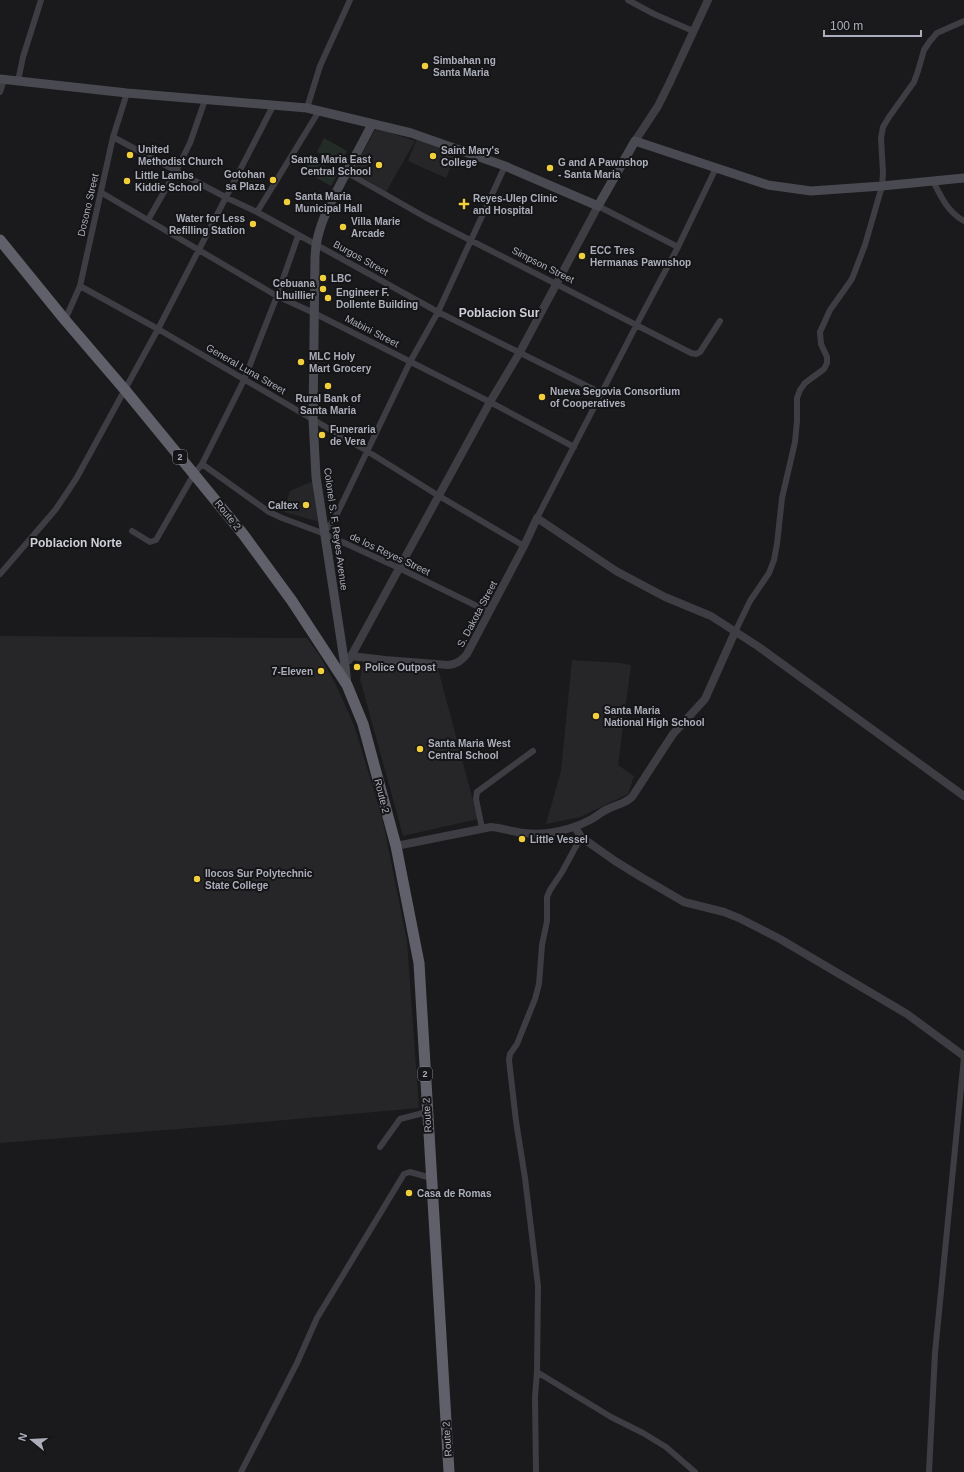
<svg xmlns="http://www.w3.org/2000/svg" width="964" height="1472" viewBox="0 0 964 1472" font-family="Arial,sans-serif">
	<rect width="100%" height="100%" fill="#1a1a1c"/>
	<!-- built -->
	<path fill="#262629" d="M375,130L388,132L415,141L386,192L353,171Z
		M418,136L458,151L446,178L408,161Z
		M313,481L320,522L284,512L290,491Z
		M0,636L307,638L320,656L336,685L354,725L382,817L407,941L419,1108L216,1126L0,1143Z
		M364,657L437,665L478,819L403,836L360,679Z
		M572,660L620,663L631,665L618,765L634,776L628,794L580,817L546,824L561,771Z"/>
	<!-- green -->
	<path fill="#232c26" d="M324,138L347,151L339,165L317,152Z
		M311,159L338,173L331,186L304,171Z"/>
	<g fill="none" stroke-linecap="round" stroke-linejoin="round">
		<!-- minor -->
		<path stroke="#3d3d43" stroke-width="6" d="M628,0L654,14L693,31
			M18,81L23,57L41,0
			M0,92L4,80
			M307,108L320,66L350,0
			M113,137L227,198L257,212L438,312L601,393
			M346,172L425,217L691,353L696,354L700,352L720,321
			M933,181C941,197 948,212 964,221
			M102,193L277,296L314,313L490,402L574,447
			M598,206L678,247
			M257,212L319,111
			M148,220L176,171L190,143L205,100
			M80,286L158,329L367,451L439,496L524,546
			M65,320L80,286L113,137L127,93
			M202,464L269,512L282,518L325,534L399,568L489,612
			M537,518L637,324L678,247L716,168
			M132,531L150,542L156,540L194,474L202,464L244,380L277,296L298,236
			M324,531L329,527L337,514L410,362L438,312L505,166
			M0,574L56,509L76,479L158,329L273,106
			M735,632L750,601L769,573L774,560L777,544L782,498L795,442L797,421V398L800,390L805,383L824,369L827,363V357L821,344L820,332L830,310L852,279L865,245L882,186L883,173L881,138L883,127L889,117L914,82L918,71L924,50L930,41L937,33L964,21
			M482,828L476,799L477,792L533,751
			M380,1147L400,1119L427,1112
			M537,1372L611,1417L643,1433L666,1447L695,1472
			M241,1472L297,1363L317,1318L404,1174L410,1172L431,1178
			M536,1472L535,1397L537,1372L538,1286L525,1178L516,1121L509,1060L510,1054L517,1044L535,999L539,984L542,945L547,921V897L550,890L562,872L581,837
			M929,1472L935,1353L964,1057"/>
		<!-- tertiary -->
		<path stroke="#3d3d43" stroke-width="8" d="M635,141L658,106L669,84L708,0
			M351,656L385,660L448,665C457,664 461,661 467,654L524,546L537,518L616,571L665,597L711,616L759,647L964,796
			M349,660L490,402L520,352L598,206
			M575,827L581,837L615,861L641,877L684,902L724,912L739,918L780,939L907,1014L964,1056
			M396,846L491,827C503,828 513,832 524,833C545,836 571,830 590,820C596,817 601,812 608,809C617,804 623,805 632,797L673,734L705,699L735,632"/>
		<!-- secondary -->
		<path stroke="#494951" stroke-width="9" d="M0,79L127,93L307,108L411,133L505,166L598,206L635,141L768,185L811,191L882,186L964,178
			M347,685L345,666L316,477L313,419L315,257C316,228 330,204 343,179C353,160 363,142 372,124"/>
		<!-- trunk -->
		<path stroke="#5f6069" stroke-width="11" d="M0,240L65,320L125,390L243,534L292,601L347,685L363,724L396,846L419,963L449,1472"/>
	</g>
	<!-- markers -->
	<g fill="#f1ce3c" stroke="#151517" stroke-width="1.5">
		<circle cx="425" cy="66" r="4"/>
		<circle cx="130" cy="155" r="4"/>
		<circle cx="433" cy="156" r="4"/>
		<circle cx="379" cy="165" r="4"/>
		<circle cx="550" cy="168" r="4"/>
		<circle cx="273" cy="180" r="4"/>
		<circle cx="127" cy="181" r="4"/>
		<circle cx="287" cy="202" r="4"/>
		<path d="M462 198h4v4h4v4h-4v4h-4v-4h-4v-4h4z"/>
		<circle cx="253" cy="224" r="4"/>
		<circle cx="343" cy="227" r="4"/>
		<circle cx="582" cy="256" r="4"/>
		<circle cx="323" cy="278" r="4"/>
		<circle cx="323" cy="289" r="4"/>
		<circle cx="328" cy="298" r="4"/>
		<circle cx="301" cy="362" r="4"/>
		<circle cx="328" cy="386" r="4"/>
		<circle cx="542" cy="397" r="4"/>
		<circle cx="322" cy="435" r="4"/>
		<circle cx="306" cy="505" r="4"/>
		<circle cx="357" cy="667" r="4"/>
		<circle cx="321" cy="671" r="4"/>
		<circle cx="596" cy="716" r="4"/>
		<circle cx="420" cy="749" r="4"/>
		<circle cx="522" cy="839" r="4"/>
		<circle cx="197" cy="879" r="4"/>
		<circle cx="409" cy="1193" r="4"/>
	</g>
	<g text-anchor="middle" dominant-baseline="central" stroke-width="4" stroke-linejoin="round" paint-order="stroke">
		<!-- shield labels -->
		<g fill="#151517" stroke="#7f818a" stroke-width="1">
			<rect x="173" y="450" width="14" height="14" rx="3"/>
			<rect x="418" y="1067" width="14" height="14" rx="3"/>
		</g>
		<g font-size="9" font-weight="bold" fill="#acafbb">
			<text x="180" y="457">2</text>
			<text x="425" y="1074">2</text>
		</g>
		<!-- poi labels -->
		<g font-size="10" font-weight="bold" fill="#acafbb" stroke="#151517" text-anchor="start">
			<text x="433" y="60">Simbahan ng<tspan x="433" dy="12">Santa Maria</tspan></text>
			<text x="138" y="149">United<tspan x="138" dy="12">Methodist Church</tspan></text>
			<text x="441" y="150">Saint Mary's<tspan x="441" dy="12">College</tspan></text>
			<text x="371" y="159" text-anchor="end">Santa Maria East<tspan x="371" dy="12">Central School</tspan></text>
			<text x="558" y="162">G and A Pawnshop<tspan x="558" dy="12">- Santa Maria</tspan></text>
			<text x="265" y="174" text-anchor="end">Gotohan<tspan x="265" dy="12">sa Plaza</tspan></text>
			<text x="135" y="175">Little Lambs<tspan x="135" dy="12">Kiddie School</tspan></text>
			<text x="295" y="196">Santa Maria<tspan x="295" dy="12">Municipal Hall</tspan></text>
			<text x="473" y="198">Reyes-Ulep Clinic<tspan x="473" dy="12">and Hospital</tspan></text>
			<text x="245" y="218" text-anchor="end">Water for Less<tspan x="245" dy="12">Refilling Station</tspan></text>
			<text x="351" y="221">Villa Marie<tspan x="351" dy="12">Arcade</tspan></text>
			<text x="590" y="250">ECC Tres<tspan x="590" dy="12">Hermanas Pawnshop</tspan></text>
			<text x="331" y="278">LBC</text>
			<text x="315" y="283" text-anchor="end">Cebuana<tspan x="315" dy="12">Lhuillier</tspan></text>
			<text x="336" y="292">Engineer F.<tspan x="336" dy="12">Dollente Building</tspan></text>
			<text x="309" y="356">MLC Holy<tspan x="309" dy="12">Mart Grocery</tspan></text>
			<text x="550" y="391">Nueva Segovia Consortium<tspan x="550" dy="12">of Cooperatives</tspan></text>
			<text x="328" y="398" text-anchor="middle">Rural Bank of<tspan x="328" dy="12">Santa Maria</tspan></text>
			<text x="330" y="429">Funeraria<tspan x="330" dy="12">de Vera</tspan></text>
			<text x="298" y="505" text-anchor="end">Caltex</text>
			<text x="365" y="667">Police Outpost</text>
			<text x="313" y="671" text-anchor="end">7-Eleven</text>
			<text x="604" y="710">Santa Maria<tspan x="604" dy="12">National High School</tspan></text>
			<text x="428" y="743">Santa Maria West<tspan x="428" dy="12">Central School</tspan></text>
			<text x="530" y="839">Little Vessel</text>
			<text x="205" y="873">Ilocos Sur Polytechnic<tspan x="205" dy="12">State College</tspan></text>
			<text x="417" y="1193">Casa de Romas</text>
		</g>
		<!-- street labels -->
		<g font-size="10" fill="#acafbb" stroke="#151517">
			<text transform="translate(88 205) rotate(-77)">Dosono Street</text>
			<text transform="translate(361 258) rotate(29)">Burgos Street</text>
			<text transform="translate(543 265) rotate(27)">Simpson Street</text>
			<text transform="translate(372 331) rotate(27)">Mabini Street</text>
			<text transform="translate(246 369) rotate(30)">General Luna Street</text>
			<text transform="translate(228 515) rotate(51)">Route 2</text>
			<text transform="translate(336 529) rotate(82)">Colonel S. F. Reyes Avenue</text>
			<text transform="translate(390 554) rotate(25)">de los Reyes Street</text>
			<text transform="translate(477 614) rotate(-62)">S. Dakota Street</text>
			<text transform="translate(382 796) rotate(76)">Route 2</text>
			<text transform="translate(427 1115) rotate(-93)">Route 2</text>
			<text transform="translate(447 1439) rotate(-94)">Route 2</text>
		</g>
		<!-- quarter labels -->
		<g font-size="12" font-weight="bold" fill="#cdcfd7" stroke="#151517">
			<text x="499" y="313">Poblacion Sur</text>
			<text x="76" y="543">Poblacion Norte</text>
		</g>
	</g>
	<!-- north arrow -->
	<g transform="translate(32 1440) rotate(288)" stroke="#151517" stroke-width="3" paint-order="stroke">
	<path d="M0-3L7 15L0 10L-7 15Z" fill="#acafbb"/>
	<text y="-6" font-size="11" font-weight="bold" text-anchor="middle" fill="#acafbb">N</text>
	</g>
	<!-- scale -->
	<path d="M824 30v6h97v-6" fill="none" stroke="#acafbb" stroke-width="2"/>
	<text x="830" y="30" font-size="12" fill="#acafbb" stroke="#151517" stroke-width="3" paint-order="stroke">100 m</text>
</svg>
